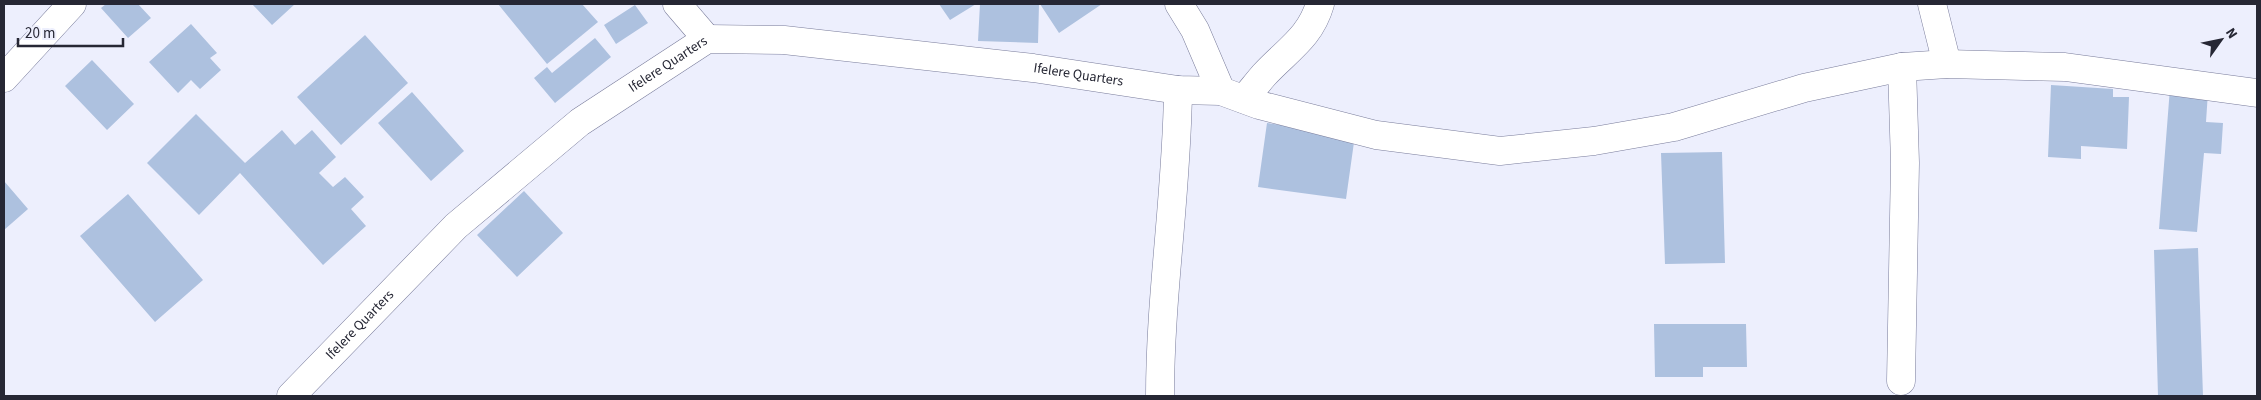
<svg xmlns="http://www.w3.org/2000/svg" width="2261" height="400" viewBox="0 0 2261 400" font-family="'Source Sans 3',sans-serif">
	<rect width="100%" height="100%" fill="#edeffd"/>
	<!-- building -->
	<path fill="#adc1df" d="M106,4H138L151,18L128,38L101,8Z
		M252,4H295L272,25Z
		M498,4H582L598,22L547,64Z
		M939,4H976L950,20Z
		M980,4H1039L1038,43L978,41Z
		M1040,4H1102L1059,33Z
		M635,5L648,23L616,44L604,25Z
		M191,24L217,53L210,58L221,70L200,89L191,80L178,93L149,62Z
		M365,35L408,83L341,145L297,97Z
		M595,38L611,57L555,103L534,78L547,67L552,73Z
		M92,60L134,104L107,130L65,86Z
		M2051,85L2113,89V97H2129L2127,149L2081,146V159L2048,157Z
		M2170,88L2208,92L2206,122L2223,123L2221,154L2204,153L2197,232L2159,229Z
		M412,92L464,151L431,181L378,123Z
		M196,114L245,163L282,130L295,145L312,130L336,157L319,173L333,187L345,177L364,197L351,209L366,226L323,265L240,173L199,215L147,163Z
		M1267,123L1355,135L1346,199L1258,187Z
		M1722,152L1725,263L1665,264L1661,153Z
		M4,181L28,209L4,230Z
		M524,191L563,233L517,277L477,235Z
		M128,194L203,280L155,322L80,236Z
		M2198,248L2203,396H2158L2154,250Z
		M1654,324H1746L1747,367H1703V377H1655Z"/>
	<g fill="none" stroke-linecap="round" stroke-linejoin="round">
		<defs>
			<g id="minor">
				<path d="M677,4L707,39"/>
				<path d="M1179,4L1195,30L1221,91"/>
				<path d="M1932,4L1947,64"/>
				<path d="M4,78L72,4"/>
				<path d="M1244,99C1251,91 1257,83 1264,75C1287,50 1310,38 1320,4"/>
				<path d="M1901,381L1905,163L1902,67"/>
				<path id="s1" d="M291,396L456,226L580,122L707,39L784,40L1033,68L1178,90L1221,91L1259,105L1376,135L1500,151L1594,141L1674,127L1804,88L1902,67L1947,64L2065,67L2257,93"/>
				<path d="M1160,396C1160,294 1177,193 1178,90"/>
			</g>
		</defs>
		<!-- minor casing -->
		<use href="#minor" stroke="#797c9b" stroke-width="29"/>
		<!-- minor -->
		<use href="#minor" stroke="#fff" stroke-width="28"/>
	</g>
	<g text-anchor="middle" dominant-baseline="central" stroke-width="4" stroke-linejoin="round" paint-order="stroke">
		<!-- street labels -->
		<g font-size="14" fill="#262734" stroke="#edeffd">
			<text stroke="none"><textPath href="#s1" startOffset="504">Ifelere Quarters</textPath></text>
			<text stroke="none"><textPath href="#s1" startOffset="924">Ifelere Quarters</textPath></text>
			<text stroke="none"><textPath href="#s1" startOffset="99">Ifelere Quarters</textPath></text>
		</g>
	</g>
	<!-- border -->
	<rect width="2261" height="400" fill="none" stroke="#262734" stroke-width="10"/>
	<!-- north arrow -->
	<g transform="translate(2221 40) rotate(57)" stroke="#edeffd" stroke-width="4" paint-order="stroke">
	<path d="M0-4L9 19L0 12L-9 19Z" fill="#262734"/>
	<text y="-8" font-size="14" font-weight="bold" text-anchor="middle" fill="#262734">N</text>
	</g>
	<!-- scale -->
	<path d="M18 38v8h105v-8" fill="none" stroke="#262734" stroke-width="2.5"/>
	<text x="25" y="38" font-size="15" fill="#262734" stroke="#edeffd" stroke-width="4" paint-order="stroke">20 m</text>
</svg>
